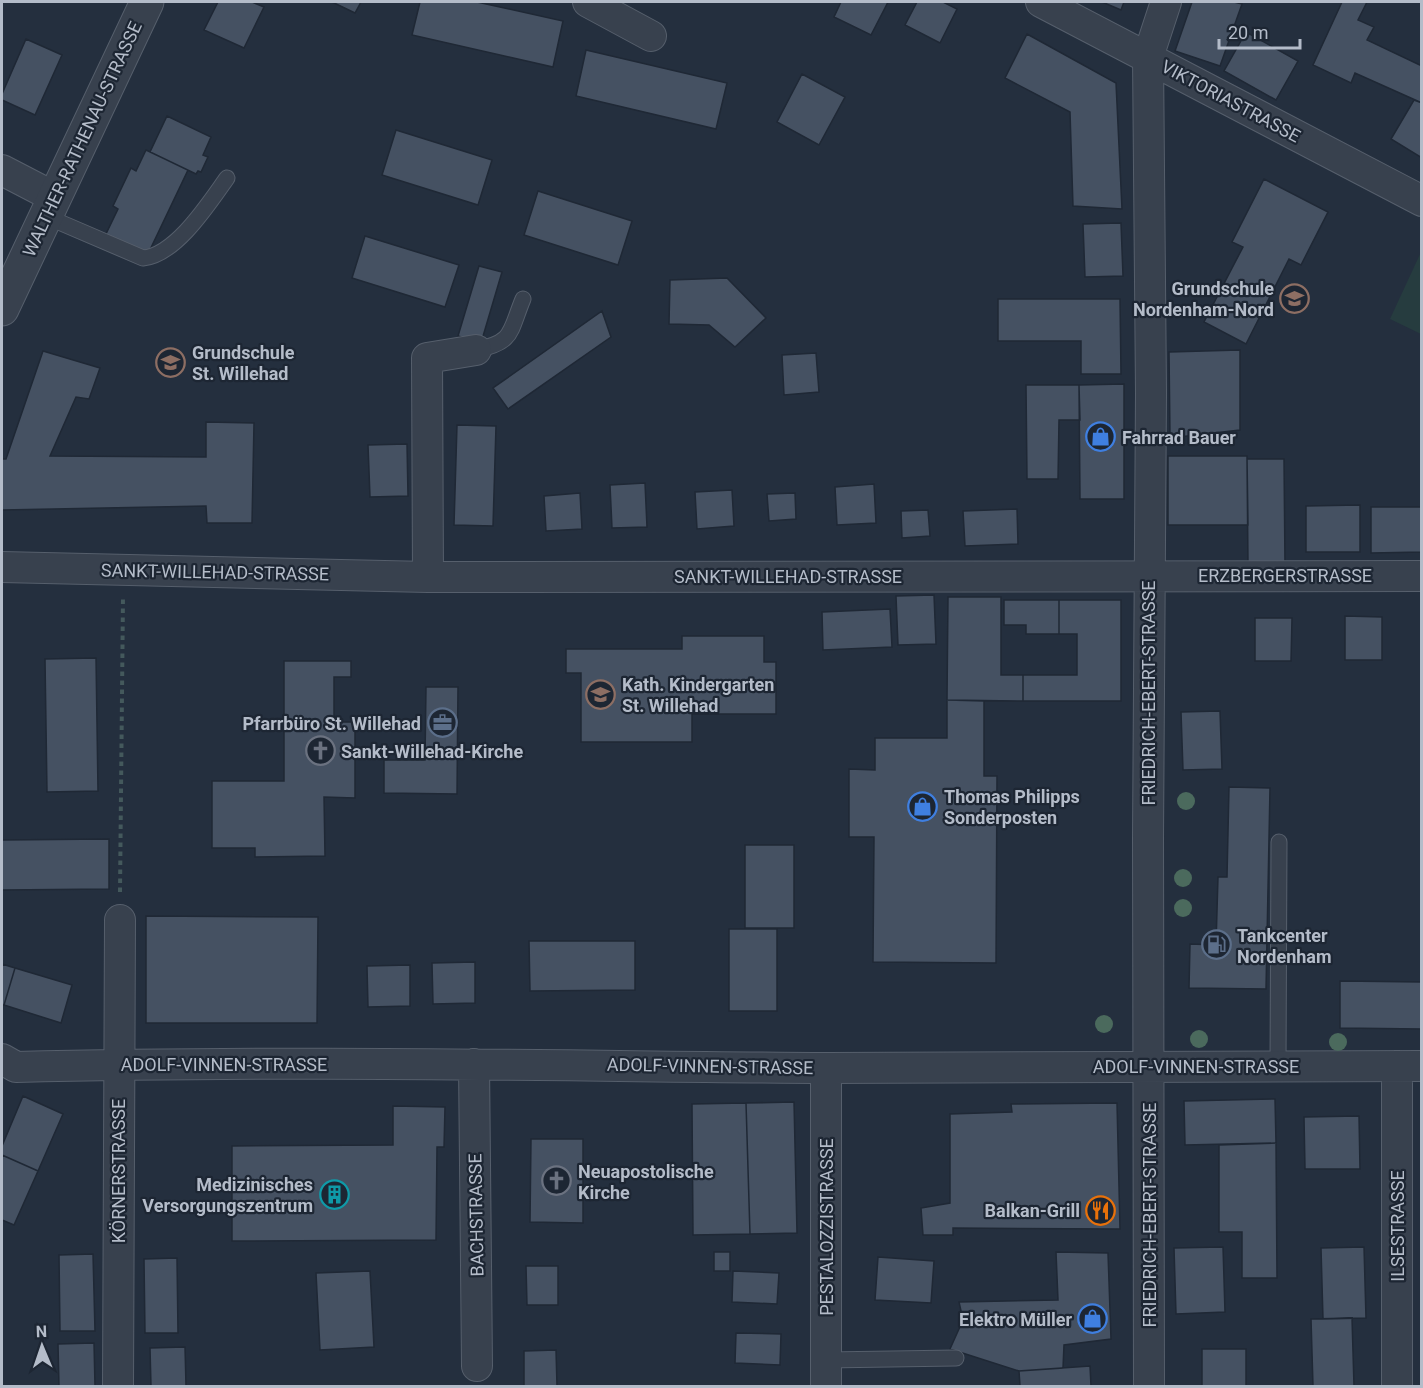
<svg xmlns="http://www.w3.org/2000/svg" width="1423" height="1388" viewBox="0 0 1423 1388" font-family="Roboto,sans-serif">
	<rect width="100%" height="100%" fill="#242f3e"/>
	<!-- green -->
	<path fill="#263c3f" d="M1421,252L1422,334H1421L1390,319Z"/>
	<!-- building -->
	<path fill="#455162" stroke="#1f2835" stroke-width="1.5" d="M218,2H252L264,7L244,48L204,30Z
		M332,2H361L355,13Z
		M420,2H477L563,21L553,67L412,35Z
		M841,2H888L871,35L834,17Z
		M917,2H943L957,9L940,43L905,25Z
		M1102,2H1124L1121,10Z
		M1192,2H1234L1242,4L1220,66L1175,51Z
		M1342,2H1367L1358,20L1374,27L1367,40L1422,66V103L1355,73L1351,83L1313,65Z
		M1246,32L1298,61L1276,100L1224,71Z
		M1027,34L1116,83L1122,209L1073,206L1070,112L1005,78Z
		M26,39L62,55L35,115L2,100V94Z
		M586,50L727,83L716,129L576,96Z
		M802,74L845,97L819,145L777,122Z
		M1414,100L1422,103V158L1391,139Z
		M167,116L211,137L203,155L208,157L201,172L198,171L196,174L150,152Z
		M396,130L492,160L478,205L382,175Z
		M146,150L188,170L147,256L105,236L118,209L113,206L131,168L136,171Z
		M1264,179L1328,212L1301,265L1289,259L1246,344L1204,322L1243,247L1232,242Z
		M538,191L632,221L618,265L524,235Z
		M1121,223L1123,276L1085,277L1083,224Z
		M365,236L459,265L445,307L352,278Z
		M479,266L502,272L481,343L458,336Z
		M727,278L766,318L735,347L709,325L669,324L670,280Z
		M998,299H1120L1121,374H1081V341H998Z
		M602,311L611,337L508,409L493,388Z
		M1240,350V430L1170,438L1169,352Z
		M43,351L100,368L89,399L76,397L50,456L206,457V422L254,423L252,523H207L206,506L2,510V459H6Z
		M816,353L819,392L784,395L782,355Z
		M1124,384V499H1080L1079,385Z
		M1026,385H1079L1080,420H1059L1058,479H1027Z
		M457,425L496,426L493,526L454,525Z
		M407,444L408,496L370,497L368,445Z
		M1168,456H1247L1248,525H1168Z
		M1247,459H1284L1285,565H1248Z
		M645,483L647,527L612,528L610,485Z
		M874,484L876,523L837,525L835,487Z
		M732,490L734,526L697,529L695,492Z
		M580,493L582,529L546,531L544,496Z
		M795,493L796,519L769,521L767,494Z
		M1360,505V552H1306V506Z
		M1371,507H1422V552L1371,553Z
		M1017,509L1018,544L965,546L963,511Z
		M928,510L930,536L902,538L901,511Z
		M934,595L936,644L898,645L896,596Z
		M948,597H1001V675H1023V701L947,700Z
		M1004,600H1059V634H1026V625H1004Z
		M1059,600H1121V701H1023V675H1077V634H1059Z
		M890,609L892,647L823,650L822,612Z
		M1345,616L1382,617V660H1345Z
		M1255,618H1292L1291,661H1255Z
		M682,636H764V662H776V714H692V742H581V673H566V649H682Z
		M96,658L98,791L47,792L45,659Z
		M284,661H351V677H334V722H355V798L324,797L325,856L255,857V848H212V781H284Z
		M426,687H458L457,794L384,793V760H425Z
		M947,700L984,701V776H997L996,963L873,962L874,837H849V769L875,770V738H947Z
		M1220,711L1222,769L1183,770L1181,712Z
		M1229,787L1270,788L1266,989L1189,988L1190,944L1216,945L1218,877H1227Z
		M109,839V889L2,890V840Z
		M745,845H794V928H745Z
		M146,916L318,917L317,1023H146Z
		M729,929H777V1011H729Z
		M529,941H635V990L530,991Z
		M475,962V1003L433,1004L432,963Z
		M2,964L15,968L4,1005H2Z
		M410,965V1006L368,1007L367,966Z
		M15,968L72,985L61,1023L4,1005Z
		M1340,981L1422,982V1029L1340,1028Z
		M23,1096L63,1114L38,1171L2,1155V1146Z
		M1275,1099L1276,1143L1185,1145L1184,1101Z
		M794,1102L797,1233L750,1234L746,1103Z
		M746,1103L750,1234L693,1235L692,1104Z
		M1117,1103L1120,1229L953,1228V1235H923L921,1208L950,1203V1114L1012,1112L1011,1104Z
		M393,1106L445,1107L444,1147H437L436,1240L232,1241V1146L393,1145Z
		M1359,1116L1360,1169H1305L1304,1117Z
		M531,1139H583V1223L530,1222Z
		M1276,1143L1277,1278H1242V1232H1219V1145Z
		M2,1155L38,1171L14,1225L2,1220Z
		M1223,1247L1225,1312L1176,1314L1174,1248Z
		M1364,1247L1366,1318L1323,1319L1321,1248Z
		M714,1252H730V1271H714Z
		M1056,1252L1108,1253L1111,1339L1064,1345L1063,1368L1019,1371L950,1349L963,1320L959,1302L1058,1300Z
		M93,1254L95,1331H60L59,1255Z
		M878,1257L934,1261L931,1303L875,1300Z
		M177,1258L178,1333H145L144,1259Z
		M526,1266H558V1305H527Z
		M370,1271L374,1347L320,1350L316,1273Z
		M733,1271L779,1273L777,1304L732,1302Z
		M1352,1318L1354,1386H1313L1311,1319Z
		M736,1333L781,1334L780,1365L735,1363Z
		M94,1343L95,1386H59L58,1344Z
		M185,1347L186,1386H151L150,1348Z
		M1202,1349H1246V1386H1202Z
		M556,1350L557,1386H524V1351Z
		M1090,1366L1091,1386H1020L1019,1371Z"/>
	<g fill="none" stroke-linecap="round" stroke-linejoin="round">
		<defs>
			<path id="service" d="M45,216L143,258C176,255 209,203 227,178
				M476,350C514,342 509,333 523,299
				M1278,1066L1279,842
				M826,1360L956,1358"/>
			<path id="minor" d="M588,2L651,36
				M1041,2L1422,201
				M2,170L54,197
				M2,567L428,577L1422,576
				M428,577L427,358L476,350
				M2,1059L16,1067C287,1060 557,1066 828,1068C1026,1068 1224,1066 1422,1066
				M474,1064L477,1366
				M1397,1066V1386
				M118,1386L120,920
				M826,1386V1068
				M1149,1386L1148,838L1151,393L1148,57L1166,2"/>
			<path id="tertiary" d="M2,309L147,2"/>
		</defs>
		<!-- service casing -->
		<use href="#service" stroke="#565f6c" stroke-width="17"/>
		<!-- minor casing -->
		<use href="#minor" stroke="#565f6c" stroke-width="32"/>
		<!-- tertiary casing -->
		<use href="#tertiary" stroke="#565f6c" stroke-width="35"/>
		<!-- path -->
		<path stroke="#44595c" stroke-width="4" stroke-dasharray="4.5 4.5" stroke-linecap="butt" d="M120,892L123,596"/>
		<!-- service -->
		<use href="#service" stroke="#38414e" stroke-width="15"/>
		<!-- minor -->
		<use href="#minor" stroke="#38414e" stroke-width="30"/>
		<!-- tertiary -->
		<use href="#tertiary" stroke="#38414e" stroke-width="33"/>
	</g>
	<!-- trees -->
	<g fill="#4b6a5d">
		<circle cx="1186" cy="801" r="9"/>
		<circle cx="1183" cy="878" r="9"/>
		<circle cx="1183" cy="908" r="9"/>
		<circle cx="1104" cy="1024" r="9"/>
		<circle cx="1199" cy="1039" r="9"/>
		<circle cx="1338" cy="1042" r="9"/>
	</g>
	<!-- icons -->
	<defs>
		<symbol id="school-ring" viewBox="-11 -11 22 22"><circle r="9.5" fill="#1d2633" stroke="#8d6e63" stroke-width="1.5"/><path d="M0-5L7-2L0 1L-7-2ZM-4 1L0 2.5L4 1V4Q0 6-4 4Z" fill="#8d6e63"/></symbol>
		<symbol id="shop-ring" viewBox="-11 -11 22 22"><circle r="9.5" fill="#1d2633" stroke="#3f7fe0" stroke-width="1.5"/><path d="M-5-2.5h2.3a2.7 3.5 0 0 1 5.4 0H5L5.5 6h-11ZM-1.5-2.5h3a1.5 2.3 0 0 0-3 0Z" fill="#3f7fe0"/></symbol>
		<symbol id="office-ring" viewBox="-11 -11 22 22"><circle r="9.5" fill="#1d2633" stroke="#5c6f8a" stroke-width="1.5"/><path d="M-6-3h4V-5.5h4V-3h4V5H-6ZM-1-4.5V-3h2v-1.5ZM-6 0V1H6V0Z" fill="#5c6f8a"/></symbol>
		<symbol id="church-ring" viewBox="-11 -11 22 22"><circle r="9.5" fill="#1d2633" stroke="#6b7280" stroke-width="1.5"/><path d="M-1.2-6h2.4v3.5h3.3v2.4h-3.3V6h-2.4V-.1h-3.3v-2.4h3.3Z" fill="#6b7280"/></symbol>
		<symbol id="fuel-ring" viewBox="-11 -11 22 22"><circle r="9.5" fill="#1d2633" stroke="#5c6f8a" stroke-width="1.5"/><path d="M-5.5-6h7V0h2V4h1.3V-2.5L3-4.5l.8-.8L6-3V5H2.5V1h-1V6h-7ZM-4.2-4.7v3.2H.2V-4.7Z" fill="#5c6f8a"/></symbol>
		<symbol id="building-ring" viewBox="-11 -11 22 22"><circle r="9.5" fill="#1d2633" stroke="#0f9aa8" stroke-width="1.5"/><path d="M-4-6H4V6H1V3H-1V6H-4ZM-2.5-4.3h1.7v1.8h-1.7ZM.8-4.3h1.7v1.8H.8ZM-2.5-1h1.7V.8h-1.7ZM.8-1h1.7V.8H.8Z" fill="#0f9aa8"/></symbol>
		<symbol id="restaurant-ring" viewBox="-11 -11 22 22"><circle r="9.5" fill="#1d2633" stroke="#e8710a" stroke-width="1.5"/><path d="M-5-6h1v4h1v-4h1v4h1v-4h1v5L-1.5 .5V6h-2V.5L-5-1ZM5-6V6H3V1.5H1.5Q1.5-4 5-6Z" fill="#e8710a"/></symbol>
	</defs>
	<g fill-rule="evenodd">
		<use href="#school-ring" x="1278" y="282" width="33" height="33"/>
		<use href="#school-ring" x="154" y="346" width="33" height="33"/>
		<use href="#shop-ring" x="1084" y="420" width="33" height="33"/>
		<use href="#school-ring" x="584" y="678" width="33" height="33"/>
		<use href="#office-ring" x="426" y="706" width="33" height="33"/>
		<use href="#church-ring" x="304" y="734" width="33" height="33"/>
		<use href="#shop-ring" x="906" y="790" width="33" height="33"/>
		<use href="#fuel-ring" x="1200" y="928" width="33" height="33"/>
		<use href="#church-ring" x="540" y="1164" width="33" height="33"/>
		<use href="#building-ring" x="318" y="1178" width="33" height="33"/>
		<use href="#restaurant-ring" x="1084" y="1194" width="33" height="33"/>
		<use href="#shop-ring" x="1076" y="1302" width="33" height="33"/>
	</g>
	<g text-anchor="middle" dominant-baseline="central" stroke-width="4.5" stroke-linejoin="round" paint-order="stroke">
		<!-- street labels -->
		<g font-size="18" fill="#b4bcc9" stroke="#1d2633">
			<text transform="translate(1231 101) rotate(28)">VIKTORIASTRASSE</text>
			<text transform="translate(82 139) rotate(-65)">WALTHER-RATHENAU-STRASSE</text>
			<text transform="translate(215 572) rotate(1)">SANKT-WILLEHAD-STRASSE</text>
			<text x="1285" y="575">ERZBERGERSTRASSE</text>
			<text x="788" y="576">SANKT-WILLEHAD-STRASSE</text>
			<text transform="translate(1148 693) rotate(-90)">FRIEDRICH-EBERT-STRASSE</text>
			<text x="224" y="1064">ADOLF-VINNEN-STRASSE</text>
			<text transform="translate(710 1066) rotate(1)">ADOLF-VINNEN-STRASSE</text>
			<text x="1196" y="1066">ADOLF-VINNEN-STRASSE</text>
			<text transform="translate(118 1171) rotate(-90)">KÖRNERSTRASSE</text>
			<text transform="translate(476 1215) rotate(-91)">BACHSTRASSE</text>
			<text transform="translate(1149 1215) rotate(-90)">FRIEDRICH-EBERT-STRASSE</text>
			<text transform="translate(1397 1226) rotate(-90)">ILSESTRASSE</text>
			<text transform="translate(826 1227) rotate(-90)">PESTALOZZISTRASSE</text>
		</g>
		<!-- poi labels -->
		<g font-size="18" font-weight="bold" fill="#b4bcc9" stroke="#1d2633" text-anchor="start">
			<text x="1274" y="288" text-anchor="end">Grundschule<tspan x="1274" dy="21">Nordenham-Nord</tspan></text>
			<text x="192" y="352">Grundschule<tspan x="192" dy="21">St. Willehad</tspan></text>
			<text x="1122" y="437">Fahrrad Bauer</text>
			<text x="622" y="684">Kath. Kindergarten<tspan x="622" dy="21">St. Willehad</tspan></text>
			<text x="421" y="723" text-anchor="end">Pfarrbüro St. Willehad</text>
			<text x="341" y="751">Sankt-Willehad-Kirche</text>
			<text x="944" y="796">Thomas Philipps<tspan x="944" dy="21">Sonderposten</tspan></text>
			<text x="1237" y="935">Tankcenter<tspan x="1237" dy="21">Nordenham</tspan></text>
			<text x="578" y="1171">Neuapostolische<tspan x="578" dy="21">Kirche</tspan></text>
			<text x="313" y="1184" text-anchor="end">Medizinisches<tspan x="313" dy="21">Versorgungszentrum</tspan></text>
			<text x="1080" y="1210" text-anchor="end">Balkan-Grill</text>
			<text x="1072" y="1319" text-anchor="end">Elektro Müller</text>
		</g>
	</g>
	<!-- border -->
	<rect width="1423" height="1388" fill="none" stroke="#b4bcc9" stroke-width="6"/>
	<!-- north arrow -->
	<g transform="translate(42 1346) rotate(358)" stroke="#1d2633" stroke-width="4.5" paint-order="stroke">
	<path d="M0-4.5L10 22L0 15L-10 22Z" fill="#b4bcc9"/>
	<text y="-9" font-size="16" font-weight="bold" text-anchor="middle" fill="#b4bcc9">N</text>
	</g>
	<!-- scale -->
	<path d="M1219 39v9h81v-9" fill="none" stroke="#b4bcc9" stroke-width="3"/>
	<text x="1228" y="39" font-size="18" fill="#b4bcc9" stroke="#1d2633" stroke-width="4.5" paint-order="stroke">20 m</text>
</svg>
